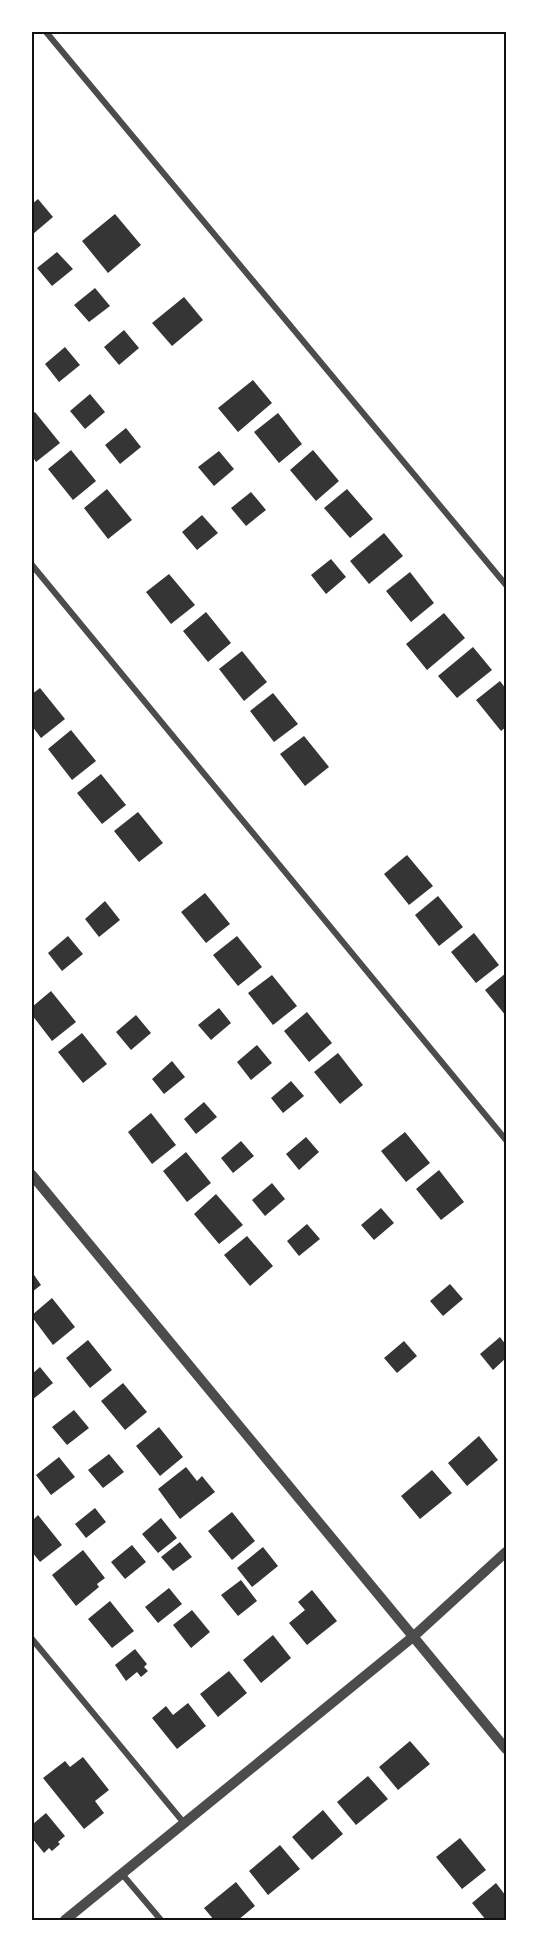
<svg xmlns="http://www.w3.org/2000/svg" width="538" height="1952" viewBox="0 0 538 1952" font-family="'Work Sans',sans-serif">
	<rect width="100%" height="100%" fill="#fff"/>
	<!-- building -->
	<path fill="#353535" d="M38,199L53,217L33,234L32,232V204Z
		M115,214L141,245L108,273L82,241Z
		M57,252L73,269L52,286L37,268Z
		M95,288L110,306L89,322L74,305Z
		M184,297L203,320L172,346L152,323Z
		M124,330L139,348L119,365L104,347Z
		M65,347L80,365L59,382L45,364Z
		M253,380L272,403L238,432L218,408Z
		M90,394L105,412L85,429L70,411Z
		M35,412L60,443L36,462L32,456V414Z
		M278,413L302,444L279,463L254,432Z
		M126,428L141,447L120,464L105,445Z
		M71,450L96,481L73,500L48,469Z
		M313,450L339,481L316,501L290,470Z
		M219,451L234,469L214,486L198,467Z
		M107,489L132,520L108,539L84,508Z
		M347,489L373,519L350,538L324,508Z
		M251,492L266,510L246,526L231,508Z
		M202,515L218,533L197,550L182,532Z
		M384,533L403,556L369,584L350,561Z
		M331,559L346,577L326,594L311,575Z
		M410,572L434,603L411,622L386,591Z
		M169,574L195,605L171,624L146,592Z
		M206,612L231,643L208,662L183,631Z
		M444,613L465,638L427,670L406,644Z
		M473,647L492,670L457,698L438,676Z
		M242,651L267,682L244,701L219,669Z
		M500,681L506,689V727L501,731L476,700Z
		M40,688L65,719L41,738L32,726V694Z
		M273,693L298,724L274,742L250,711Z
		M71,730L96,761L72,780L48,749Z
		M304,736L329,767L305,786L280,754Z
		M101,774L126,805L102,824L77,793Z
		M138,812L163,843L139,862L114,831Z
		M407,855L433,886L409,905L384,874Z
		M205,893L230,924L206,943L181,912Z
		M438,896L463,927L439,946L415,915Z
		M105,901L120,920L99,937L85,919Z
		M474,933L499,965L476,983L451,952Z
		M68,936L83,954L62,971L48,953Z
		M237,936L262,967L238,986L213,955Z
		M506,973V1016L485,990Z
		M272,975L297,1006L273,1025L248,993Z
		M51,991L76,1022L52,1041L32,1015V1007Z
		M219,1008L231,1023L211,1040L198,1025Z
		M307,1012L332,1043L309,1062L284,1031Z
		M136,1015L151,1033L131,1050L116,1032Z
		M82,1033L107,1064L83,1083L58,1052Z
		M257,1045L272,1063L251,1080L237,1062Z
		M338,1053L363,1085L340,1104L314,1072Z
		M172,1061L185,1077L164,1094L152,1079Z
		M291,1081L304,1096L283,1113L271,1098Z
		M204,1102L217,1117L196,1134L184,1119Z
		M151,1113L176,1145L152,1164L128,1132Z
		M405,1132L430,1163L406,1182L381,1151Z
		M306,1137L319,1152L299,1170L286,1154Z
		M241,1141L254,1156L233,1173L221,1158Z
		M186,1152L211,1183L187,1202L163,1171Z
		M439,1170L464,1202L441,1220L416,1189Z
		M272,1183L285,1199L265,1216L252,1200Z
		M216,1194L243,1225L219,1244L194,1214Z
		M381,1208L394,1223L374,1240L361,1225Z
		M307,1224L320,1239L299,1256L287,1241Z
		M247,1236L273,1266L250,1286L224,1255Z
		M32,1272L41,1285L32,1292Z
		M450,1284L463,1299L443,1316L430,1301Z
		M52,1298L75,1327L53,1345L32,1317V1315Z
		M500,1337L506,1345V1358L493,1370L480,1354Z
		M88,1340L112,1370L90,1388L66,1358Z
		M404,1341L417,1356L397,1373L384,1358Z
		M40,1367L53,1383L32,1400V1374Z
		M123,1383L147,1412L125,1430L101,1401Z
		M74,1410L89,1428L67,1445L52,1427Z
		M159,1427L183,1457L160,1476L136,1446Z
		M479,1436L498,1460L467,1486L448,1463Z
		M109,1454L124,1472L103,1488L88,1470Z
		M59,1457L75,1477L51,1495L36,1475Z
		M186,1467L197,1481L202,1476L215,1492L180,1519L158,1489Z
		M432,1470L452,1493L420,1519L401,1496Z
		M95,1508L106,1522L86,1538L75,1524Z
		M232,1512L255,1541L232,1560L208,1531Z
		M38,1515L62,1545L40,1562L32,1552V1521Z
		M161,1518L177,1538L158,1553L142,1534Z
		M180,1542L192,1557L173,1571L161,1557Z
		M132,1545L146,1562L125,1579L111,1562Z
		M263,1547L278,1566L252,1587L237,1568Z
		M83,1550L105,1578L97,1584L99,1587L76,1606L52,1575Z
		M241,1580L257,1601L238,1616L221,1595Z
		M169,1588L182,1604L158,1623L145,1607Z
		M312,1590L337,1621L307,1645L289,1623L305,1610L298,1602Z
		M110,1601L134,1631L112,1648L88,1619Z
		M192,1610L210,1632L191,1648L173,1625Z
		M273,1635L291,1658L261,1683L243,1660Z
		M135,1649L147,1664L144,1667L148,1671L141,1677L137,1672L126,1681L115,1665Z
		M229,1671L247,1693L218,1717L200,1694Z
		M188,1703L206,1726L177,1749L152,1718L166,1706L173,1715Z
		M410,1741L430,1764L398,1790L379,1767Z
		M83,1757L109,1790L95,1801L104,1813L84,1829L43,1778L65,1761L70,1767Z
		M368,1776L388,1799L356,1825L337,1802Z
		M323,1810L343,1834L312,1860L292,1837Z
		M46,1813L65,1836L58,1842L60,1844L52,1851L49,1848L44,1853L32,1838V1822L33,1824Z
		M460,1838L486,1870L462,1889L436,1857Z
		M280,1845L300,1869L268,1895L249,1871Z
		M236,1882L255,1906L238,1920H214L204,1908Z
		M496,1883L506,1896V1920H486L472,1903Z"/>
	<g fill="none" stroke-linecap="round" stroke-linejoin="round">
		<!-- minor -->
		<path stroke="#4c4c4c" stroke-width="6" d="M46,32L506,585
			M32,565L506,1140
			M32,1639L184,1823
			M122,1874L161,1920"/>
		<!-- tertiary -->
		<path stroke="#4c4c4c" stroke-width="10" d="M32,1175L506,1749
			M65,1920L414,1636L506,1552"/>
	</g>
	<!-- border -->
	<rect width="538" height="1952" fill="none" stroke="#ffffff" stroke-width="66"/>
	<rect x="33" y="33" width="472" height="1886" fill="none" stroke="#111" stroke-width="2"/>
</svg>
